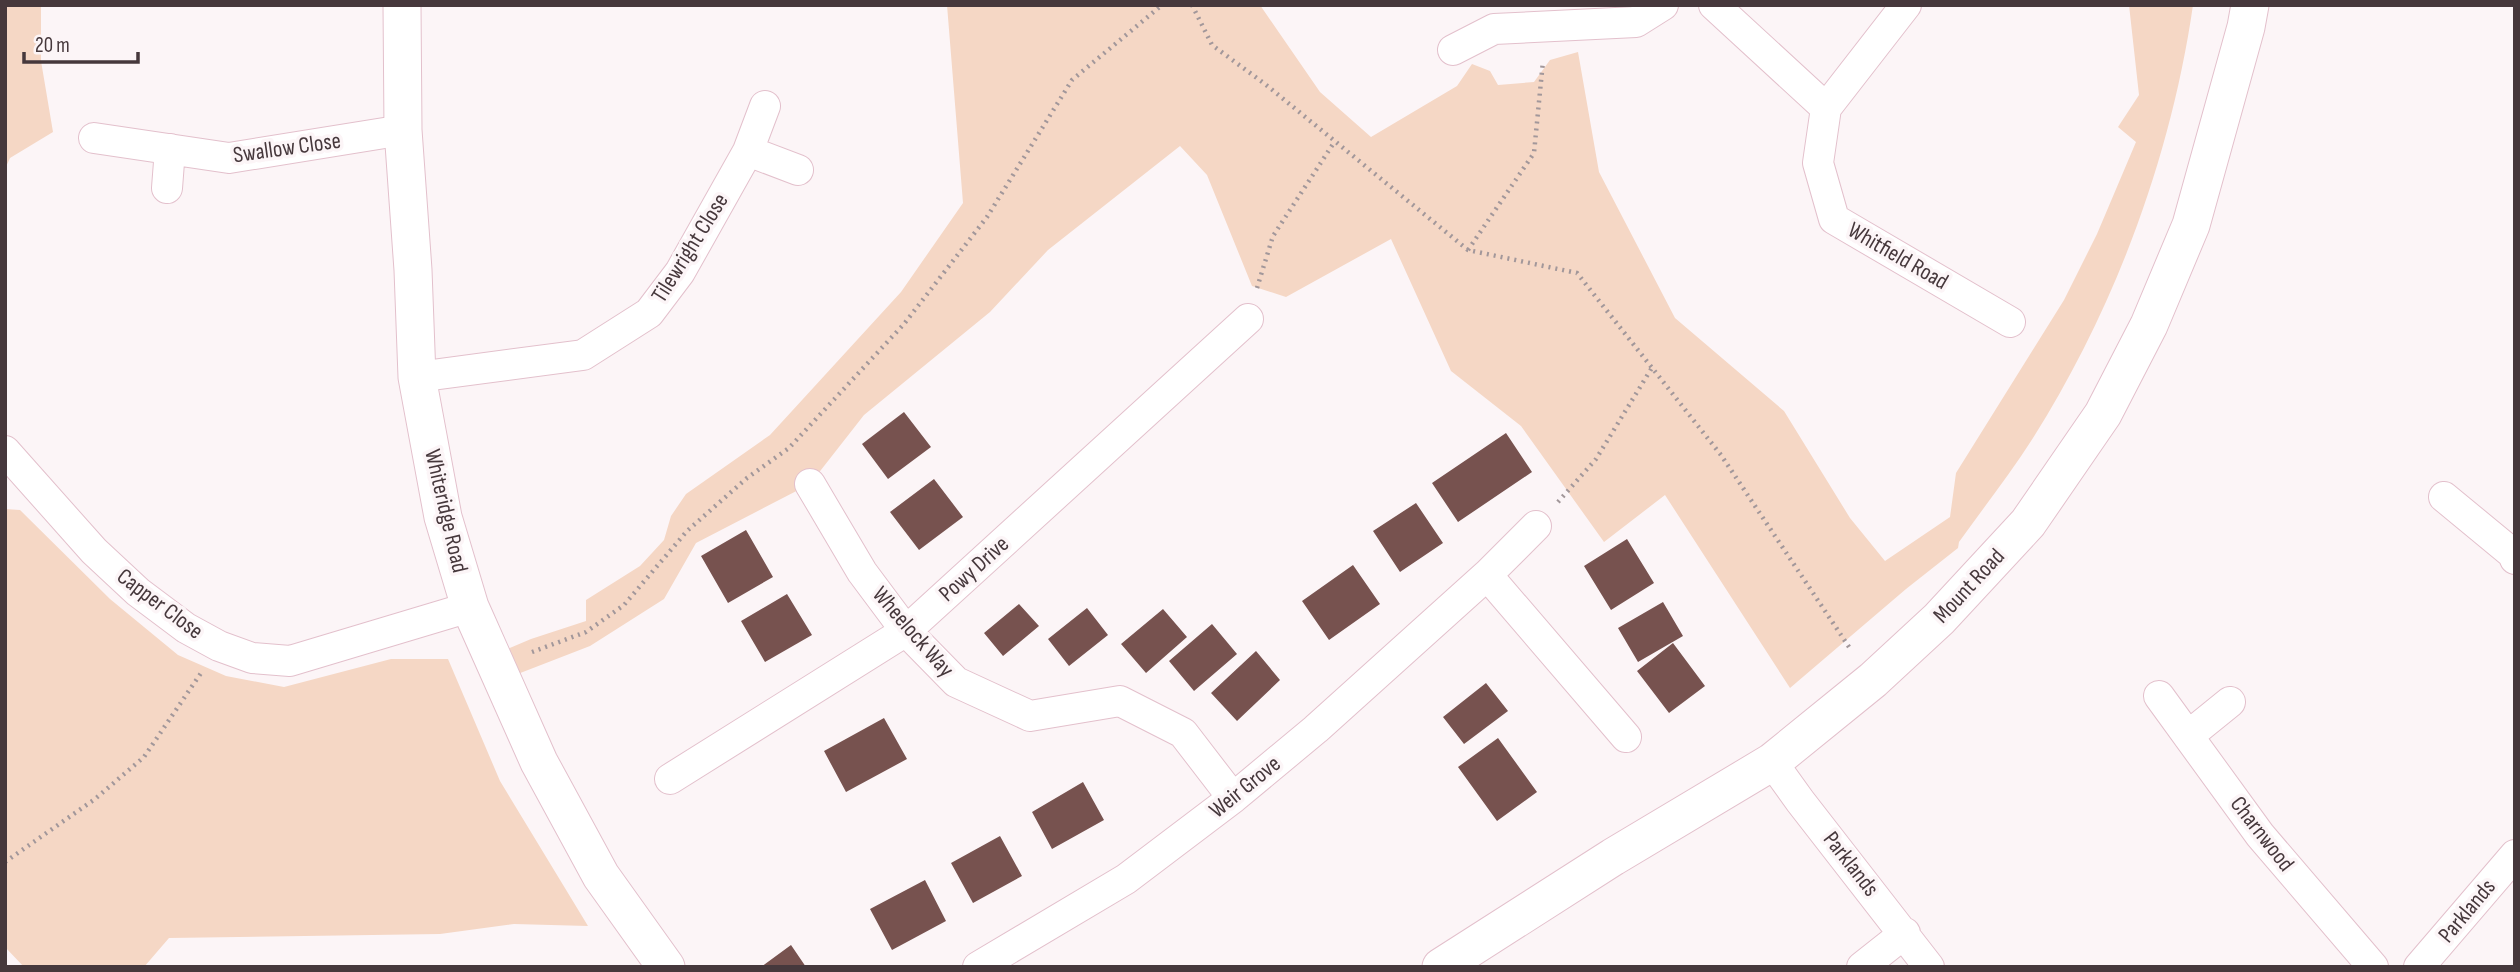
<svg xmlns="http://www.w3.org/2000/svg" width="2520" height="972" viewBox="0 0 2520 972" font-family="'Sofia Sans Condensed',sans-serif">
	<rect width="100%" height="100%" fill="#fcf5f7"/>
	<!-- green -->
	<path fill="#f5d7c5" d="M5,5H41V61L53,132L10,158L5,169Z
		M947,5H1260L1320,92L1371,137L1457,86L1472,64L1490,71L1498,85L1534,82L1550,60L1578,52L1599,172L1675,318L1784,411L1850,518L1885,561L1950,517L1956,473L2064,300L2097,234L2136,142L2118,127L2139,95L2129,5H2193C2171,157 2115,308 2033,438C2010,474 1984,507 1959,542L1958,548L1906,589L1790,688L1665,495L1604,542L1521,426L1451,371L1391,239L1286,297L1252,286L1207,175L1180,146L1048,250L990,312L864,415L810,484L696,543L664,599L590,646L502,680L491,656L531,639L586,621V600L640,566L664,540L671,516L686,494L770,435L901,292L963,203Z
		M5,509L20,510L110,599L178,655L226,676L284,687L391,659H448L500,781L588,926L514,924L440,934L169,938L144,967H24L5,947L7,824L5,816Z"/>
	<!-- building -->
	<path fill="#77524f" d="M904,412L931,447L888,479L862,444Z
		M1506,433L1532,472L1458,522L1432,483Z
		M934,479L963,517L919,550L890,512Z
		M1416,503L1443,543L1400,572L1373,531Z
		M746,530L773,577L728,603L701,556Z
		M1627,539L1654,583L1611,610L1584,566Z
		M1353,565L1380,604L1329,640L1302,601Z
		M787,594L812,635L765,662L741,621Z
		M1663,602L1683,636L1638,662L1618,628Z
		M1019,604L1039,626L1003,656L984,633Z
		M1087,608L1108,635L1069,666L1048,639Z
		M1163,609L1187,637L1146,673L1121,644Z
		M1212,624L1237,654L1194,691L1169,661Z
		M1673,643L1705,686L1669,713L1637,671Z
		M1256,651L1280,680L1237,721L1211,693Z
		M1486,683L1508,711L1464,744L1443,717Z
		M884,718L907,759L846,792L824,751Z
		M1498,738L1537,792L1497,821L1458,767Z
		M1083,782L1104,820L1052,849L1032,812Z
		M1000,836L1022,876L973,903L951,863Z
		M925,880L946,921L892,950L870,909Z
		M791,945L806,967H761Z"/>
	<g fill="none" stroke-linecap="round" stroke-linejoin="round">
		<defs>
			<path id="minor" d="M1714,5L1826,108L1818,163L1834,219L2010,322
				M1453,50L1494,29L1636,22L1663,5
				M1826,108L1906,5
				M94,138L229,158L403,130
				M748,151L798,170
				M167,188L170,149
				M417,377L583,355L649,313L680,272L748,151L765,106
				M5,451L94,551L138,592L186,628L219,646L252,658L290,661L470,607
				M810,484L862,572L906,631L956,682L1030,716L1120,701L1183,733L1233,798
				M2444,497L2513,554L2515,559
				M1487,575L1626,737
				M2159,696L2260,835L2373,967
				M2188,736L2230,702
				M1772,762L1800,801L1929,967
				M670,779L906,631L1248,319
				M978,967L1126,879L1233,798L1316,729L1487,575L1536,526
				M1862,967L1905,933
				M2419,967L2515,855"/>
			<path id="tertiary" d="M402,5L403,130L413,270L417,377L443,517L470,607L539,762L601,876L666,967
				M1441,967L1613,857L1772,762L1873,680L1939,619L2028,523L2103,414L2149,325L2191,225L2246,27L2250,5"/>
		</defs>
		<!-- minor casing -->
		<use href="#minor" stroke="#e3c0cc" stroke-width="32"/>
		<!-- tertiary casing -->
		<use href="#tertiary" stroke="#e3c0cc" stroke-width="39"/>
		<!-- path -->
		<path stroke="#a2979a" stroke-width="4.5" stroke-dasharray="2 5" stroke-linecap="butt" d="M1192,5L1212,45L1265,84L1468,250L1577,273L1721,455L1849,647
			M1468,250L1534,153L1543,61
			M1257,288L1273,236L1335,141
			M1558,502L1596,459L1653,366
			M532,652L586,632L624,605L687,531L747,478L789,448L904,324L987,217L1072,80L1162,5
			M5,862L95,799L144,757L201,673"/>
		<!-- minor -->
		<use href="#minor" stroke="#fff" stroke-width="30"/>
		<!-- tertiary -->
		<use href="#tertiary" stroke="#fff" stroke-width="37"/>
	</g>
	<g text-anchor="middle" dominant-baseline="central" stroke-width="7" stroke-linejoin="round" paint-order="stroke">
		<!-- street labels -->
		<g font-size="23" fill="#46383c" stroke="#fcf5f7">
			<text transform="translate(287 148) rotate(-8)">Swallow Close</text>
			<text transform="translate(690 248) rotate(-58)">Tilewright Close</text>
			<text transform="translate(1898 256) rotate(30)">Whitfield Road</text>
			<text transform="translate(446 511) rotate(77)">Whiteridge Road</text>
			<text transform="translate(974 569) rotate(-42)">Powy Drive</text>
			<text transform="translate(1969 586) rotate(-47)">Mount Road</text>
			<text transform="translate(160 604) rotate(37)">Capper Close</text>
			<text transform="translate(913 632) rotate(49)">Wheelock Way</text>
			<text transform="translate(1245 787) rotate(-39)">Weir Grove</text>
			<text transform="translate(2262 834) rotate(52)">Charnwood</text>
			<text transform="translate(1851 864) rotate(52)">Parklands</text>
			<text transform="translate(2467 911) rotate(-50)">Parklands</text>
		</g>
	</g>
	<!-- border -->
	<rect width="2520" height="972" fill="none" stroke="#46383c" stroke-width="14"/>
	<!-- scale -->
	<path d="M24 52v10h114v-10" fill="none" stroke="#46383c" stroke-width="3.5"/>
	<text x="35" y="52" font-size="21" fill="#46383c" stroke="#fcf5f7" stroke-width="5" paint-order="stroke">20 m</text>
</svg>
